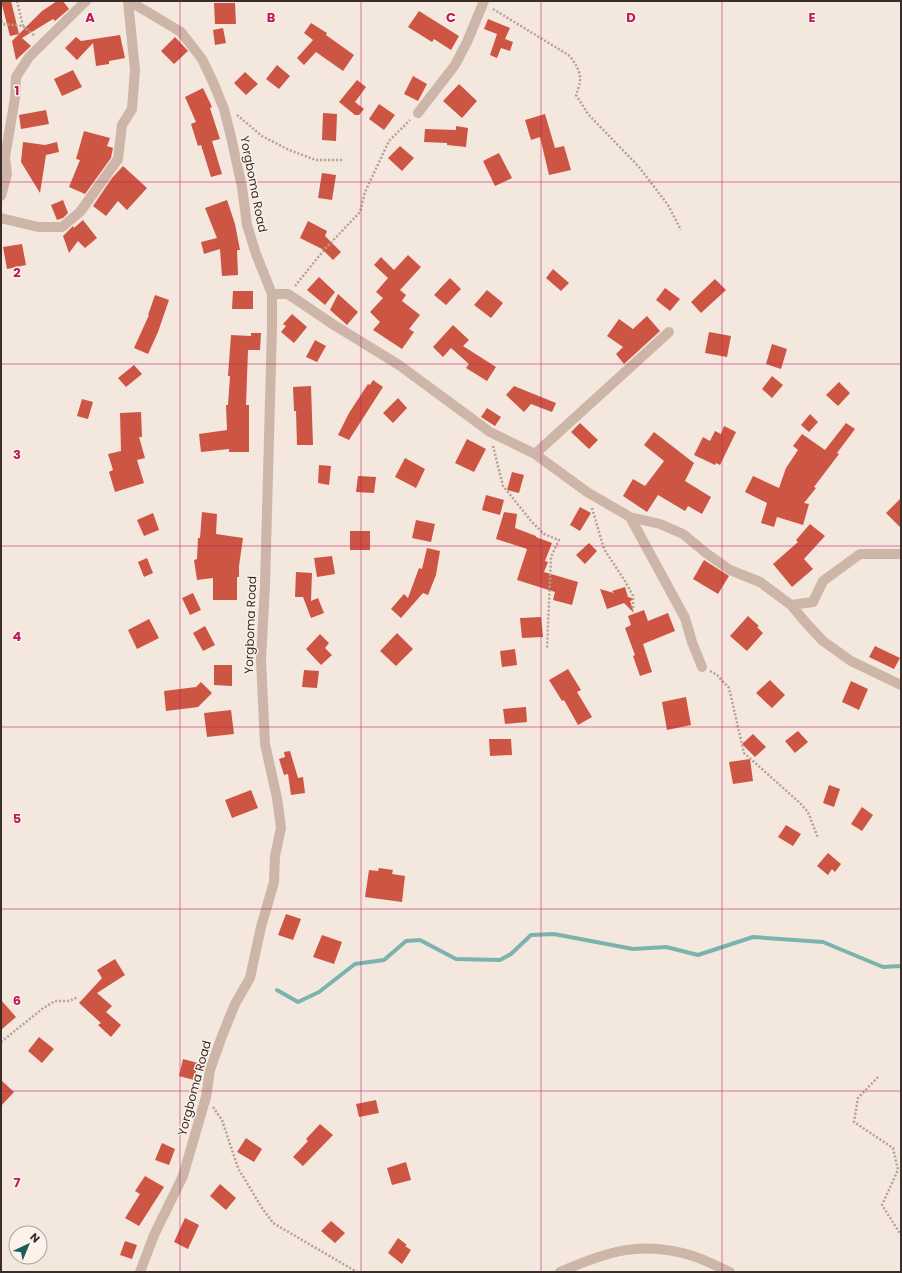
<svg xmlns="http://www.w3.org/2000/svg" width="902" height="1273" viewBox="0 0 902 1273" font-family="Poppins,sans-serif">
	<rect width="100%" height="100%" fill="#f4e7de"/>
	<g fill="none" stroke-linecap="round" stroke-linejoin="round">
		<!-- stream -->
		<path stroke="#7bb3af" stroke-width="4" d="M277,990L298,1002L319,992L355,964L384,960L406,941L420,940L456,959L500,960L511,954L531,935L554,934L633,949L666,947L698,955L753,937L823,942L883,967L901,966"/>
	</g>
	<!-- building -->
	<path fill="#cd5543" d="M1,1H11L19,34L42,11L57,1H63L69,9L55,21L53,19L22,38L31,46L16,60L12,41L19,34L10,36Z
		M214,3H235L236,24H215Z
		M419,11L459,36L451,50L434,39L432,42L408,27Z
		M488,19L510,28L505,39L513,42L510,51L501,48L497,58L490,55L497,34L484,29Z
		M311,23L327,33L326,35L354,55L343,71L316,52L304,65L297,58L313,40L304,33Z
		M223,28L226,43L215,45L213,30Z
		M120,35L125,58L109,61V64L96,66L93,43L77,60L65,48L76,37L81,41Z
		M175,37L188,51L174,64L161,51Z
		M277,65L290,76L279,89L266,79Z
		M73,70L82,87L62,96L54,79Z
		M245,72L258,84L246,95L234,83Z
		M413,76L427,84L418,101L404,94Z
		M357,80L366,87L355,102L364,109L359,115H355L339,102Z
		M459,84L477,101L462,118L443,101Z
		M203,88L212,107L210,108L220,139L212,141L222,174L211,177L201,145L198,146L191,124L196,122L185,97Z
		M379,104L395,115L384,130L369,119Z
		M46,110L49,124L21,129L19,115Z
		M323,113L337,114L336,141L322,140Z
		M545,114L555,148L564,146L571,170L549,175L540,137L531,140L525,120Z
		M456,126L468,128L466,147L447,145V143L424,142L425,129L456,130Z
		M84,131L110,138L107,146L113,148L111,158L85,194L69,187L80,160L76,159Z
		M23,142L45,145L57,142L59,152L46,155L40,193L21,162Z
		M400,146L414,158L402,171L388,158Z
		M499,153L512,178L495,186L483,161Z
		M123,166L147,188L127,210L118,201L106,216L93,206L112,178Z
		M322,173L336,175L332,200L318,198Z
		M63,200L68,213L63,218L57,220L51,205Z
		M227,200L235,224L240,250H237L238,275L222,276L220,249L204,254L201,242L217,238L205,208Z
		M83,220L97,238L85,248L78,241L69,253L63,236L73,226L74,228Z
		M308,221L327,231L325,236L341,252L333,260L322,249L300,238Z
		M22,244L26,265L7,269L3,247Z
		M408,255L421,267L400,290L406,295L402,301L420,315L409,329L414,332L402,349L373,330L380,322L370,312L383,298L376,292L388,278L374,265L381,257L394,270Z
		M553,269L569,283L561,291L546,278Z
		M319,277L335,292L325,305L307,290Z
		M450,278L461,289L446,305L434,295Z
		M715,279L726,290L701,313L691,302Z
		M665,288L680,299L670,311L656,300Z
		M487,290L503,303L491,318L474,305Z
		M233,291H253V309H232Z
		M338,294L358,312L347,325L330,310Z
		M155,295L169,300L158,332L148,354L134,348L149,315H148Z
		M292,314L307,327L294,343L281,332L286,326L283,324Z
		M647,316L660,331L624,364L616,354L623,347L607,336L619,319L633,329Z
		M453,325L469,340L463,346L496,367L487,381L466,368L469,364L451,348L443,357L433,347Z
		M709,332L731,336L727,357L705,353Z
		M251,333H261L260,350H248L246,405H249V452H229V449L201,452L199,434L227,430L226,405H228L230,376H228L231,335L251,336Z
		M315,340L326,346L317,362L306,357Z
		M772,344L787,349L781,369L766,364Z
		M134,365L142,374L126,387L118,378Z
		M772,376L783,385L772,398L762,389Z
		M373,380L383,387L349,440L338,435L349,413L368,384L370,385Z
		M839,382L850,393L838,406L826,395Z
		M311,386L313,445H297L296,411H294L293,387Z
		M514,386L556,403L552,412L531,404L524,412L506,395Z
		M398,398L407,408L393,423L383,413Z
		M82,399L93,402L88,419L77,416Z
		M487,408L501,417L495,426L481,417Z
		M141,412L142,437H139L145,458L137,460L144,483L115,492L109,472L113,470L108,454L121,451L120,413Z
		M810,414L818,422L809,432L801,425Z
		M580,423L598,440L589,449L571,432Z
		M846,423L855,429L837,453L839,454L814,487L816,488L804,503L809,504L803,525L777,517L774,527L761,523L767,503L745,492L753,476L779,488L786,468L798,450L793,446L802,434L825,450Z
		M724,426L736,432L720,465L716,463L715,465L694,455L703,437L710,441L715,431L721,434Z
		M654,432L694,463L685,481L711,497L702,514L688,506L685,511L658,495L647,512L623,496L633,479L645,486L664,461L644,445Z
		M467,439L486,449L474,472L455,463Z
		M405,458L425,469L416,488L395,477Z
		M319,465L331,466L329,485L318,483Z
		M512,472L524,475L519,493L507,490Z
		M358,476L376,477L374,493L356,492Z
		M486,495L504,500L500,515L482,510Z
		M901,498V528L886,513Z
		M580,507L591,513L580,531L570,525Z
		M202,512L217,514L216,534L243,538L239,566V577H237V600H213V578L197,580L194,560L197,559L198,538H200Z
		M504,512L517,514L515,528L536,536V537L552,543L545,561L548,562L544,572L578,582L572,605L553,600L555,592L517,580L527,549L496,539Z
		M153,513L159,530L144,536L137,520Z
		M416,520L435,524L431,542L412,538Z
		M810,524L825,536L804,559L813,569L792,587L773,564L798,542L796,540Z
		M350,531H370V550H350Z
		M589,543L597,551L585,564L576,555Z
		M427,548L440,551L436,575L428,595L423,593L401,618L391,609L404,594L408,598L419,568L422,569Z
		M332,556L335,574L317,577L314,558Z
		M147,558L153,573L144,577L138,562Z
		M704,560L729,576L718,594L693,579Z
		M296,572L312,573L311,601L318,598L324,613L311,618L303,597H295Z
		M625,587L628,597L635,599L630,601L634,613L624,603L607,609L600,589L614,593L612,591Z
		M193,593L201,610L190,615L182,598Z
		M644,610L648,621L668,613L675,631L643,644L652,672L640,676L633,656L635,655L625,628L631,625L628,616Z
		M748,616L759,626L757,627L763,633L747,651L730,636Z
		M541,617L543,637L522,638L520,618Z
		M149,619L159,638L137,649L128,630Z
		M205,626L215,645L203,651L193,633Z
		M397,633L413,649L396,666L380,651Z
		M320,634L329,643L325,648L332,655L321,665L306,649Z
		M875,646L900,658L894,669L869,657Z
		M515,649L517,665L502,667L500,651Z
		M214,665H232V686L214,685Z
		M568,669L581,690L577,692L592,717L578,725L564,700L562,701L549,680Z
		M304,670L319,671L317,688L302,687Z
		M770,680L785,695L772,708L756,693Z
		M851,681L868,689L859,710L842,702Z
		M201,682L212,693L198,707L166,711L164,691L196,687Z
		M686,697L691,725L667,730L662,702Z
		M526,707L527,722L505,724L503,709Z
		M231,710L234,734L207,737L204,713Z
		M798,731L808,742L795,753L785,741Z
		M753,734L766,747L755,757L742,744Z
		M489,739H511L512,755L490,756Z
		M290,751L298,778L303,777L305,793L291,795L288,774L284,775L279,759L285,757L284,752Z
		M750,759L753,781L733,784L729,762Z
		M829,785L840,789L834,807L823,803Z
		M251,790L258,808L232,818L225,800Z
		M862,807L873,815L862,831L851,824Z
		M786,825L801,834L793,846L778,837Z
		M828,853L841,864L835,872L832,869L828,875L817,866Z
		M379,868L393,870L392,874L405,876L402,902L365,897L369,870L378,871Z
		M286,914L301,919L293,940L278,935Z
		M322,935L342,942L334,964L313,957Z
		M115,959L125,975L97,993L112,1006L106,1012L121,1025L111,1037L98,1025L101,1023L79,1003L102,978L97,970Z
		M1,1000L16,1017L1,1030Z
		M39,1037L54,1049L42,1063L28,1051Z
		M183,1059L198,1063L194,1080L179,1076Z
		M1,1080L14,1092L1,1106Z
		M376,1100L379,1113L359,1117L356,1104Z
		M320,1124L333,1135L303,1166L293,1157L308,1141L306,1139Z
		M246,1138L262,1149L254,1162L237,1152Z
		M162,1143L175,1149L169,1165L155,1160Z
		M406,1162L411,1180L392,1185L387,1168Z
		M145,1176L164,1187L139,1226L125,1218L140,1194L135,1191Z
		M220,1184L236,1198L226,1210L210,1196Z
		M185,1218L199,1225L188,1249L174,1242Z
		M331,1221L345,1233L335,1243L321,1231Z
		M398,1238L407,1245L405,1246L411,1250L402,1264L388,1253Z
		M125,1241L137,1245L132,1259L120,1255Z"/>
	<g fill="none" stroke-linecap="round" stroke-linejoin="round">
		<!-- path -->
		<path stroke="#b99f92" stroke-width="2.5" stroke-dasharray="2 2" stroke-linecap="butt" d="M17,1L23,26
			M493,9L570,56C581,72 583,77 576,95L588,114L639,167L668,205L681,230
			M1,21L3,24L23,26L35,36
			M237,115L262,136L289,150L316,160H342
			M295,286L324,250L360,212L365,192L389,141L410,120
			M493,446L503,486L532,522L544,534L559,540L551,557L547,649
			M592,508L604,549L625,581L633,596V610
			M710,671L717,675L729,688L744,753L800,803L808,812L818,838
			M1,1042L42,1009L55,1001H69L78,997
			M878,1077L858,1098L854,1122L893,1148L898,1170L882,1205L901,1235
			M213,1107L222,1120L238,1168L262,1208L273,1223L357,1272"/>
		<!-- street -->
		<path stroke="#cdb5a8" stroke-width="10" d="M129,1L181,32L202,59L213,82L224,109L231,137L242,187L247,225L256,254L272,294V327L265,585L261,660L265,744L277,798L281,828L275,856L274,882L261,927L250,978L235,1004L222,1036L210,1070L206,1097L183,1176L154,1235L140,1272
			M418,113L455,65L467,42L484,1
			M1,196L7,174L5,157L15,98L16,77L29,57L86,1
			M1,218L38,227H62L80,212L118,159L122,125L132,109L135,70L128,1
			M272,294H288L334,325L399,365L490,432L535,454L587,492L630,517L660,524L683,534L706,553L730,570L760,582L791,605L807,624L823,641L851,661L901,685
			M535,454L669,332
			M630,517L685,618L692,642L702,667
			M791,605L813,602L823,581L860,554H901
			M560,1272C608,1251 642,1240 693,1256C706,1260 718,1267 730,1272"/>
	</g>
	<!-- grid -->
	<path fill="none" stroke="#c2185b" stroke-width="1" stroke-opacity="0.55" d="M180,1V1272M361,1V1272M541,1V1272M722,1V1272M1,182H901M1,364H901M1,546H901M1,727H901M1,909H901M1,1091H901"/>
	<g text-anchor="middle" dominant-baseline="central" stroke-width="3" stroke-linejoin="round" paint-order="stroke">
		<!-- street labels -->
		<g font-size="12" fill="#3a2c29" stroke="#fbf2eb">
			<text transform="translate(254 184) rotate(79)">Yorgboma Road</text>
			<text transform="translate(250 625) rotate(-88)">Yorgboma Road</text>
			<text transform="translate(194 1088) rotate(-75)">Yorgboma Road</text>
		</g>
	</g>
	<g font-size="13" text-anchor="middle" font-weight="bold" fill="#c2185b" stroke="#fbf2eb" stroke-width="3" stroke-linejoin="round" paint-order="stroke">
		<text x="90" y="22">A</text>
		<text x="271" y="22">B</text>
		<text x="451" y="22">C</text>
		<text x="631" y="22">D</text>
		<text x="812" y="22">E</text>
		<text x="17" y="95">1</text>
		<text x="17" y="277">2</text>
		<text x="17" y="459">3</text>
		<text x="17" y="641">4</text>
		<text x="17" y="823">5</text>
		<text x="17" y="1005">6</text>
		<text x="17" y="1187">7</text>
	</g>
	<!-- border -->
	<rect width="902" height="1273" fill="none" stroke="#3a2c29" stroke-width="4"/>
	<!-- north arrow -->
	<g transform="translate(28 1245) rotate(44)"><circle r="19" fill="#fbf2eb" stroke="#aea39d"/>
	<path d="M0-3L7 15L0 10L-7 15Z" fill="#1b5f5c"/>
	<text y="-6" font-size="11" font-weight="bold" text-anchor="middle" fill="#3a2c29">N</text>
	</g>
</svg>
